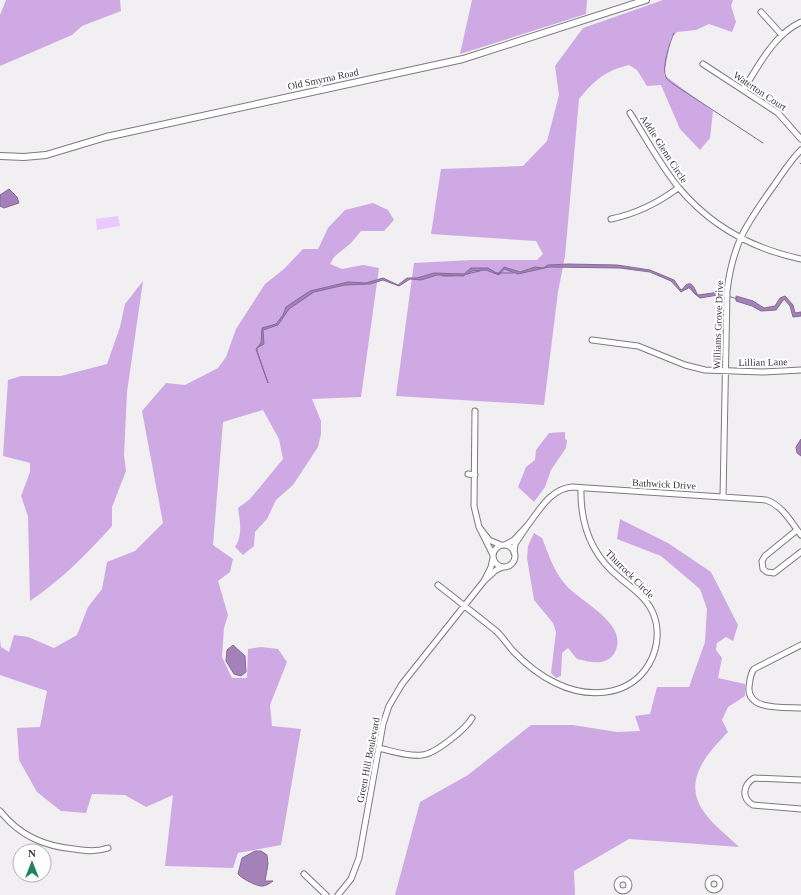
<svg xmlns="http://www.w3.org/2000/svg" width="801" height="895" viewBox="0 0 801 895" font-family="'Times New Roman',serif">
	<rect width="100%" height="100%" fill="#f1eff2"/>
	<!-- green -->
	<path fill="#ebc9ff" d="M118,216L120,226L97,230L96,219Z"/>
	<!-- forest -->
	<path fill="#cfa9e4" d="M6,0H120L121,11L82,26L72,35L0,66V15Z
		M472,0H587L586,14L460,54Z
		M663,0H733L731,6L736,22L732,32L709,24L696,30L677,32L671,38L664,75L713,111L710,138L700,150L680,129L661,85L647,86L637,70L629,65C604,71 595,80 579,99L565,256L558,292L544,405L396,396L414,263L472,260H537L543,254L536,241L431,234L441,169L523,166L547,141L559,95L555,66L583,28Z
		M373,203L388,210L394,220L384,231H361L351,243L334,257L330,264L342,269L363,265L379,268L361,397L312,399L321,421V434L318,447L293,485L276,500L267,519L255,532L254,546L243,555L235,547C243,535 240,522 238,508L250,499L283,459L279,439L263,410L223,422L213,545L233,559L230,572L218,581L228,615L224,628L222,657L232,678H247L248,649L261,647L278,649L287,662L270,705L272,726L301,729L281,845L238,853L233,868L165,866L173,795L146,807L125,795L92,794L86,813L61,811L37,792L19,760L17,728L40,727L47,691L0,675V640L1,647L9,652L14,635L28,637L54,648L77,635L88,607L102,589L107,562L135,551L163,523L142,411L166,383L185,385L218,368L226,357L236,329L265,284L284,269L303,249H318L328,228L345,210Z
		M143,281L127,392L124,455L126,471L112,507V526C87,554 61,580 30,601L28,516L21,496L30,472V463L3,456L8,380L21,376H61L107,364L120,327L125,304Z
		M565,432V439L567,440L566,448L551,470L545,487L534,502L518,487L526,467L535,460L536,450L549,433Z
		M620,519L668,543L711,572L738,625L733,641L726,637L717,643L716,650L722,658L718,678L745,684V696L728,707L722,720L728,732C706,755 682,781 704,812C713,825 728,836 739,847L629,839L574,871L575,895H395L420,802L468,775L531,725H573L617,732L640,731L635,716L650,714L657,687H689L705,642L707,609L700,589L661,556L617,539Z
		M534,533L542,538C549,555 553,570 565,584C581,603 629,623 615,652C607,667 590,662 577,659L568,648L562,653L561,676L556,678L551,673L556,632L553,623L534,600L527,558L528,546Z"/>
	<!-- water -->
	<path fill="#a581ba" stroke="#856b93" d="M9,189L17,197L19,203L4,208L0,206V195Z
		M568,264L617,265L650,270L674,280L681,290C683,289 684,287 686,285C693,280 695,291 698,295L713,293L718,290V295L700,298L695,294L690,287L681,292L671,281L650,272L620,268L549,267L518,274L504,269L499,275L486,270L472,271L463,276L437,275L421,280L410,279L399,286L383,280L370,284L345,285L314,292L289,309L278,325L263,330L264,344L257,348V351L268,383L256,349L261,343L262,328L276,324L283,315L286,307L310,291L348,282L366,283L383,278L398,285L407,278H417L434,273L464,274L471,268H488L498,274L504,267L520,272L535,267L543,268L548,265Z
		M736,296L753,301L764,308L775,306L780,298L785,296L793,305L795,313L801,312V316L793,317L790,306L784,299L776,310L761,311L752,306L736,301Z
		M801,439V456L797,453L796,447Z
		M233,645L245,656L246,672L241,676L234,674L226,661L227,650Z
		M255,851H261L267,855L268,864L265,881H273C270,883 266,886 263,886C258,887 242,879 238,874L242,858Z"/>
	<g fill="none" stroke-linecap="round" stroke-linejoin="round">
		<!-- stream -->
		<path stroke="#856b93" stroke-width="1" d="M674,33C670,41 661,70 666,77C667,80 671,82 673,84L763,143
			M800,163L801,164
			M494,273H513
			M467,274L480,271
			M442,276H454
			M688,287L697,295
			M717,293L725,295
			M728,296L737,299"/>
		<defs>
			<path id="minor" d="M761,12L782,35
				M703,64L778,113L801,139
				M743,90C759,66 773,35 801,22
				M630,113C646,138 660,165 679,188C711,226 753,249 801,259
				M611,219C635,214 658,203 678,188
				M592,340L638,346L685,365L705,370L763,372L801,370
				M475,411L474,506L479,527
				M468,474L475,475
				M723,497L727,291C733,242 747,223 775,184C783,172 791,160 801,150
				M527,526C539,511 550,489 572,487L766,500C782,505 791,522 801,535
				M797,530L765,556L762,561L763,569L767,572L774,573L801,552
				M505,545L514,540L527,526L515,544L514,553
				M493 556a11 11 0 1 1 22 0a11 11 0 1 1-22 0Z
				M493,555L479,527L489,540L501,545
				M493,558L491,567L484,581L496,570L503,567
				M438,585C457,600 476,615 495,630C502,636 507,644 513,651C537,676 570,697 606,692C621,690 635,683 645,670C657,654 661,632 653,613C646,597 633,589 620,578C591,555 580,525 581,488
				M801,645L754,669C750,674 750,680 749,687C747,711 784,707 801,708
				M379,748C392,751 409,757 422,755C435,754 466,729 472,718
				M801,780L754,778C743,785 741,798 753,805L801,809
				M0,811C20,836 44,846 74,849C87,851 96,852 108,848
				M304,874L326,895
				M708 884a6 6 0 1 1 12 0a6 6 0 1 1-12 0Z
				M617 885a6 6 0 1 1 12 0a6 6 0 1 1-12 0Z
				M338,895L351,879L359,858L383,724L389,706L402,684L484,581"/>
			<path id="tertiary" d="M0,156L24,157L46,155L106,137L463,59L646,0"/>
		</defs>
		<!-- minor casing -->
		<use href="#minor" stroke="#7b7a7c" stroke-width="7"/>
		<!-- tertiary casing -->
		<use href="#tertiary" stroke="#7b7a7c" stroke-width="8"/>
		<!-- minor -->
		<use href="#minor" stroke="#fff" stroke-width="5"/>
		<!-- tertiary -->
		<use href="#tertiary" stroke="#fff" stroke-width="6"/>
	</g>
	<g text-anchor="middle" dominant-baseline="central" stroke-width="4" stroke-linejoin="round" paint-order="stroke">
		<!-- street labels -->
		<g font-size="10" fill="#393839" stroke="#fefdff">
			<text transform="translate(323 79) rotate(-12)">Old Smyrna Road</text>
			<text transform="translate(760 91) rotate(34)">Waterton Court</text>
			<text transform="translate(664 149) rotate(57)">Addie Glenn Circle</text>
			<text transform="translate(718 325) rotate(-88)">Williams Grove Drive</text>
			<text transform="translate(763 362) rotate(-1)">Lillian Lane</text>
			<text transform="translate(664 484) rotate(3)">Bathwick Drive</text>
			<text transform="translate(630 574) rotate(45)">Thurrock Circle</text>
			<text transform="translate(368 760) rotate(-79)">Green Hill Boulevard</text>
		</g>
	</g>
	<!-- north arrow -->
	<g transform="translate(32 863)"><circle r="19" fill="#fefdff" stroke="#afaeb0"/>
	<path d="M0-3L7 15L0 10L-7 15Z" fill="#21835c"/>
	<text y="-6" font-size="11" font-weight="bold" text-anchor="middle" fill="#393839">N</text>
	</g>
</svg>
